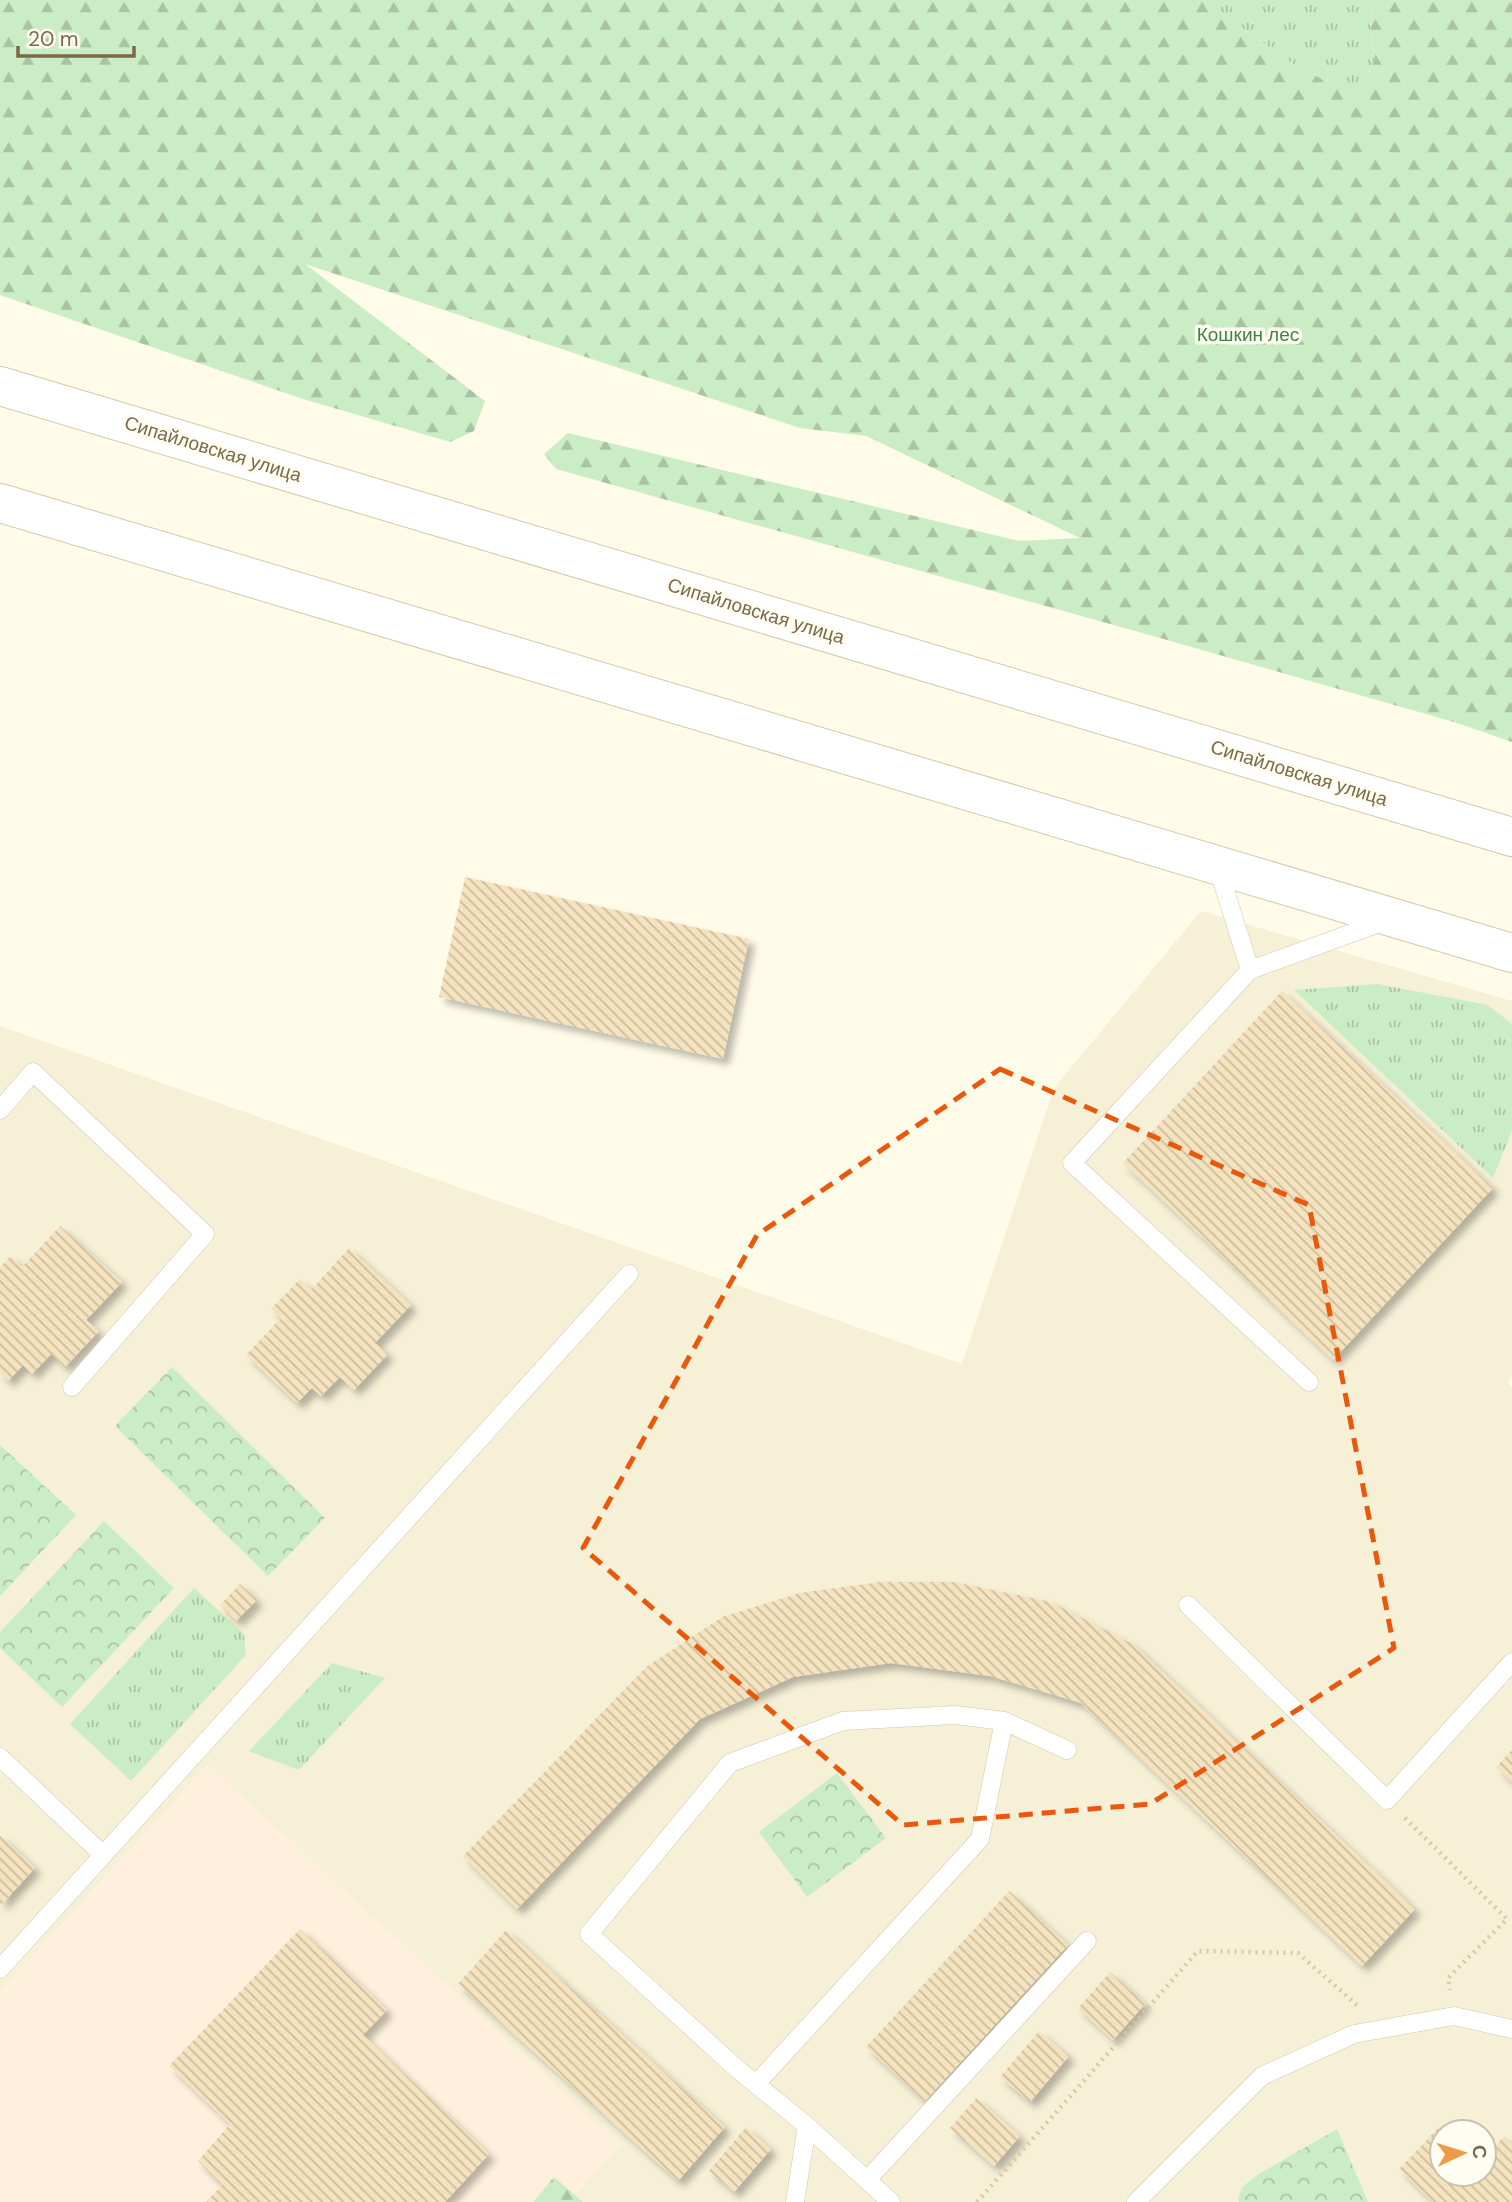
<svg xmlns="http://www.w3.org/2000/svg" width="1512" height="2202" viewBox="0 0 1512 2202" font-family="'DM Sans',sans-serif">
	<defs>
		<pattern id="grass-tufts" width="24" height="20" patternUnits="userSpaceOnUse" patternTransform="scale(1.75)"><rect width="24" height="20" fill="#cbedc6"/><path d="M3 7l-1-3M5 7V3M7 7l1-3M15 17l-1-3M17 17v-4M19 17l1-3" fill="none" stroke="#aac4a3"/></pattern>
		<pattern id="forest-firs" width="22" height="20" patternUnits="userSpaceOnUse" patternTransform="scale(1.75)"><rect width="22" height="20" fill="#cbedc6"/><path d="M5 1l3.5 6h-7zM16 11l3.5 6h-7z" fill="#aac4a3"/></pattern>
		<pattern id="park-crowns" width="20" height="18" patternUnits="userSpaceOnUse" patternTransform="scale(1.75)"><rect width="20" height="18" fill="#cbedc6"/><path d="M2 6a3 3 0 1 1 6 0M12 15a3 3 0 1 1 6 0" fill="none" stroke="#aac4a3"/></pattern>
		<pattern id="building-back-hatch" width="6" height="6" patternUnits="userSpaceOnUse" patternTransform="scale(1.75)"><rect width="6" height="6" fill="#f5e3bf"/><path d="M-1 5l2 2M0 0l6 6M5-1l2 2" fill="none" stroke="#cbbc9d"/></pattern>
		<filter id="shadow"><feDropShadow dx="6" dy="6" stdDeviation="3.5" flood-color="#0004"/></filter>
	</defs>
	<rect width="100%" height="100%" fill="#fefbe9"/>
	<!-- residential -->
	<path fill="#f6f0d7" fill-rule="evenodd" d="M1201,911L1512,1001V1376L1508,1383L1512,1387V2202H567L620,2145L208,1765L0,1992V1026L962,1364L1054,1088ZM1442,2132H1484V2174H1442Z"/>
	<!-- commercial -->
	<path fill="#fef0dc" d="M208,1765L620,2144L567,2202H0V1992Z"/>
	<!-- grass -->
	<path fill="url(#grass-tufts)" d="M1202,0H1375L1370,26L1375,59L1363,83H1330L1296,66Z
		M1377,984L1488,1005L1512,1024V1131L1493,1178L1294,990Z
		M194,1588L244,1634L246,1655L131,1781L70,1724Z
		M332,1663L385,1678L299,1770L249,1751Z"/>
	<!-- forest -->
	<path fill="url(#forest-firs)" d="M0,0H1202L1296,66L1330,83H1363L1375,59L1370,26L1375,0H1512V742L1454,722L1146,634L556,469L544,454L568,433L1019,541L1080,538L866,436L800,428L305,264L485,401L474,431L450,442L303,399L0,295Z
		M554,2177L583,2202H533Z"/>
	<!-- park -->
	<path fill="url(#park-crowns)" d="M172,1367L325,1518L268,1576L115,1426Z
		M0,1445L76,1515L0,1596Z
		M104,1521L174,1588L62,1707L0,1648V1632Z
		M837,1773L886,1838L807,1897L759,1832Z
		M1337,2129L1368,2202H1239L1238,2198L1242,2187L1257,2175Z"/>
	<!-- building -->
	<path fill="url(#building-back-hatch)" filter="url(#shadow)" d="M465,877L749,939L723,1059L439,997Z
		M1282,991L1493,1188L1333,1360L1123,1163Z
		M60,1226L122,1282L86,1320L99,1331L65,1367L51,1354L32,1374L23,1365L8,1381L0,1373V1267L11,1256L22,1267Z
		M349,1248L411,1305L375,1343L388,1354L354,1390L340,1377L321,1396L312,1388L297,1403L246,1355L281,1318L271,1309L300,1279L311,1290Z
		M880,1582H954L1051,1602L1134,1645L1415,1909L1362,1966L1081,1703L990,1676L891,1663L793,1677L700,1719L517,1909L463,1856L646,1667L722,1617L800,1593Z
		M240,1584L257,1600L236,1621L220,1605Z
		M1512,1750V1782L1496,1767Z
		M0,1835L35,1868L0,1906Z
		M1009,1891L1068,1945L925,2101L866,2047Z
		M300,1929L387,2010L363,2035L489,2154L445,2202H206L222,2185L198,2161L230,2124L169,2066Z
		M506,1930L725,2127L678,2181L458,1984Z
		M1110,1972L1145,2004L1113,2040L1078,2008Z
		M1039,2031L1069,2056L1030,2102L1000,2077Z
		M976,2098L1020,2136L994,2166L950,2128Z
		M1440,2126L1446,2132H1442V2174H1484V2142L1492,2149L1504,2136L1512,2143V2202H1433L1399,2169Z
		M746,2127L771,2149L734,2192L709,2171Z"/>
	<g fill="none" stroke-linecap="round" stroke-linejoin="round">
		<defs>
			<path id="lane" d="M1217,865L1250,970L1072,1163L1309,1382
				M1250,970L1385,921
				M0,1110L33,1072L205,1234L72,1387
				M1188,1605L1387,1800L1512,1662
				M0,1757L102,1854
				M0,1969L629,1274
				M756,2084L980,1839L1004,1721
				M807,2126L891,2202
				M867,2180L1087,1941
				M795,2202L807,2126L735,2067L589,1934L730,1763L843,1721L955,1715L1004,1721L1067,1750
				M1136,2202L1262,2076L1354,2034L1454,2016L1512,2029"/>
			<path id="secondary" d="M0,386L1512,837
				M0,503L1512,953"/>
		</defs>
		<!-- lane casing -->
		<use href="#lane" stroke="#d2c7ad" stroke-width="19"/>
		<!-- secondary casing -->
		<use href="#secondary" stroke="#d5c9ab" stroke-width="40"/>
		<!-- path -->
		<path stroke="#dbc7a1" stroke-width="4.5" stroke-dasharray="2 5" stroke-linecap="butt" d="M1405,1818L1507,1919L1448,1978L1450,1990
			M977,2202L1198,1951L1298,1953L1357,2005"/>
		<!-- lane -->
		<use href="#lane" stroke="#fff" stroke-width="18"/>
		<!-- secondary -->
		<use href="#secondary" stroke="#fff" stroke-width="38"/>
	</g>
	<!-- marked area -->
	<path fill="none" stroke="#e8590c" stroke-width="5" stroke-dasharray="14 9" stroke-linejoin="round" d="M1000,1069L1309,1205L1394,1648L1150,1804L903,1825L583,1548L757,1235Z"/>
	<g text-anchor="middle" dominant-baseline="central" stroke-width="7" stroke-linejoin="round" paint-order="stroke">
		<!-- park labels -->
		<g font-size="19" fill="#428141" stroke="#fffdf1">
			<text x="1248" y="334">Кошкин лес</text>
		</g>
		<!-- street labels -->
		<g font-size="19" fill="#7b694a" stroke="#fffdf1">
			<text transform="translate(213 449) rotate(17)">Сипайловская улица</text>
			<text transform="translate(756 611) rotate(17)">Сипайловская улица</text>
			<text transform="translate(1299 773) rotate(17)">Сипайловская улица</text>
		</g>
	</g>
	<!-- north arrow -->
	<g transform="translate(1463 2153) rotate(86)"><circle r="33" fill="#fffdf1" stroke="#cac2ae" stroke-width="2"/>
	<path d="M0-5L12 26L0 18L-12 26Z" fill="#ee9b48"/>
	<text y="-10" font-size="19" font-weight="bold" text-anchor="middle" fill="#7b694a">С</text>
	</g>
	<!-- scale -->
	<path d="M18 46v10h116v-10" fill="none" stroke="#7b694a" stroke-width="3.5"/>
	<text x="28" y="46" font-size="21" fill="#7b694a" stroke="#fffdf1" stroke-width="5" paint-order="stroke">20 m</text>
</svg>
